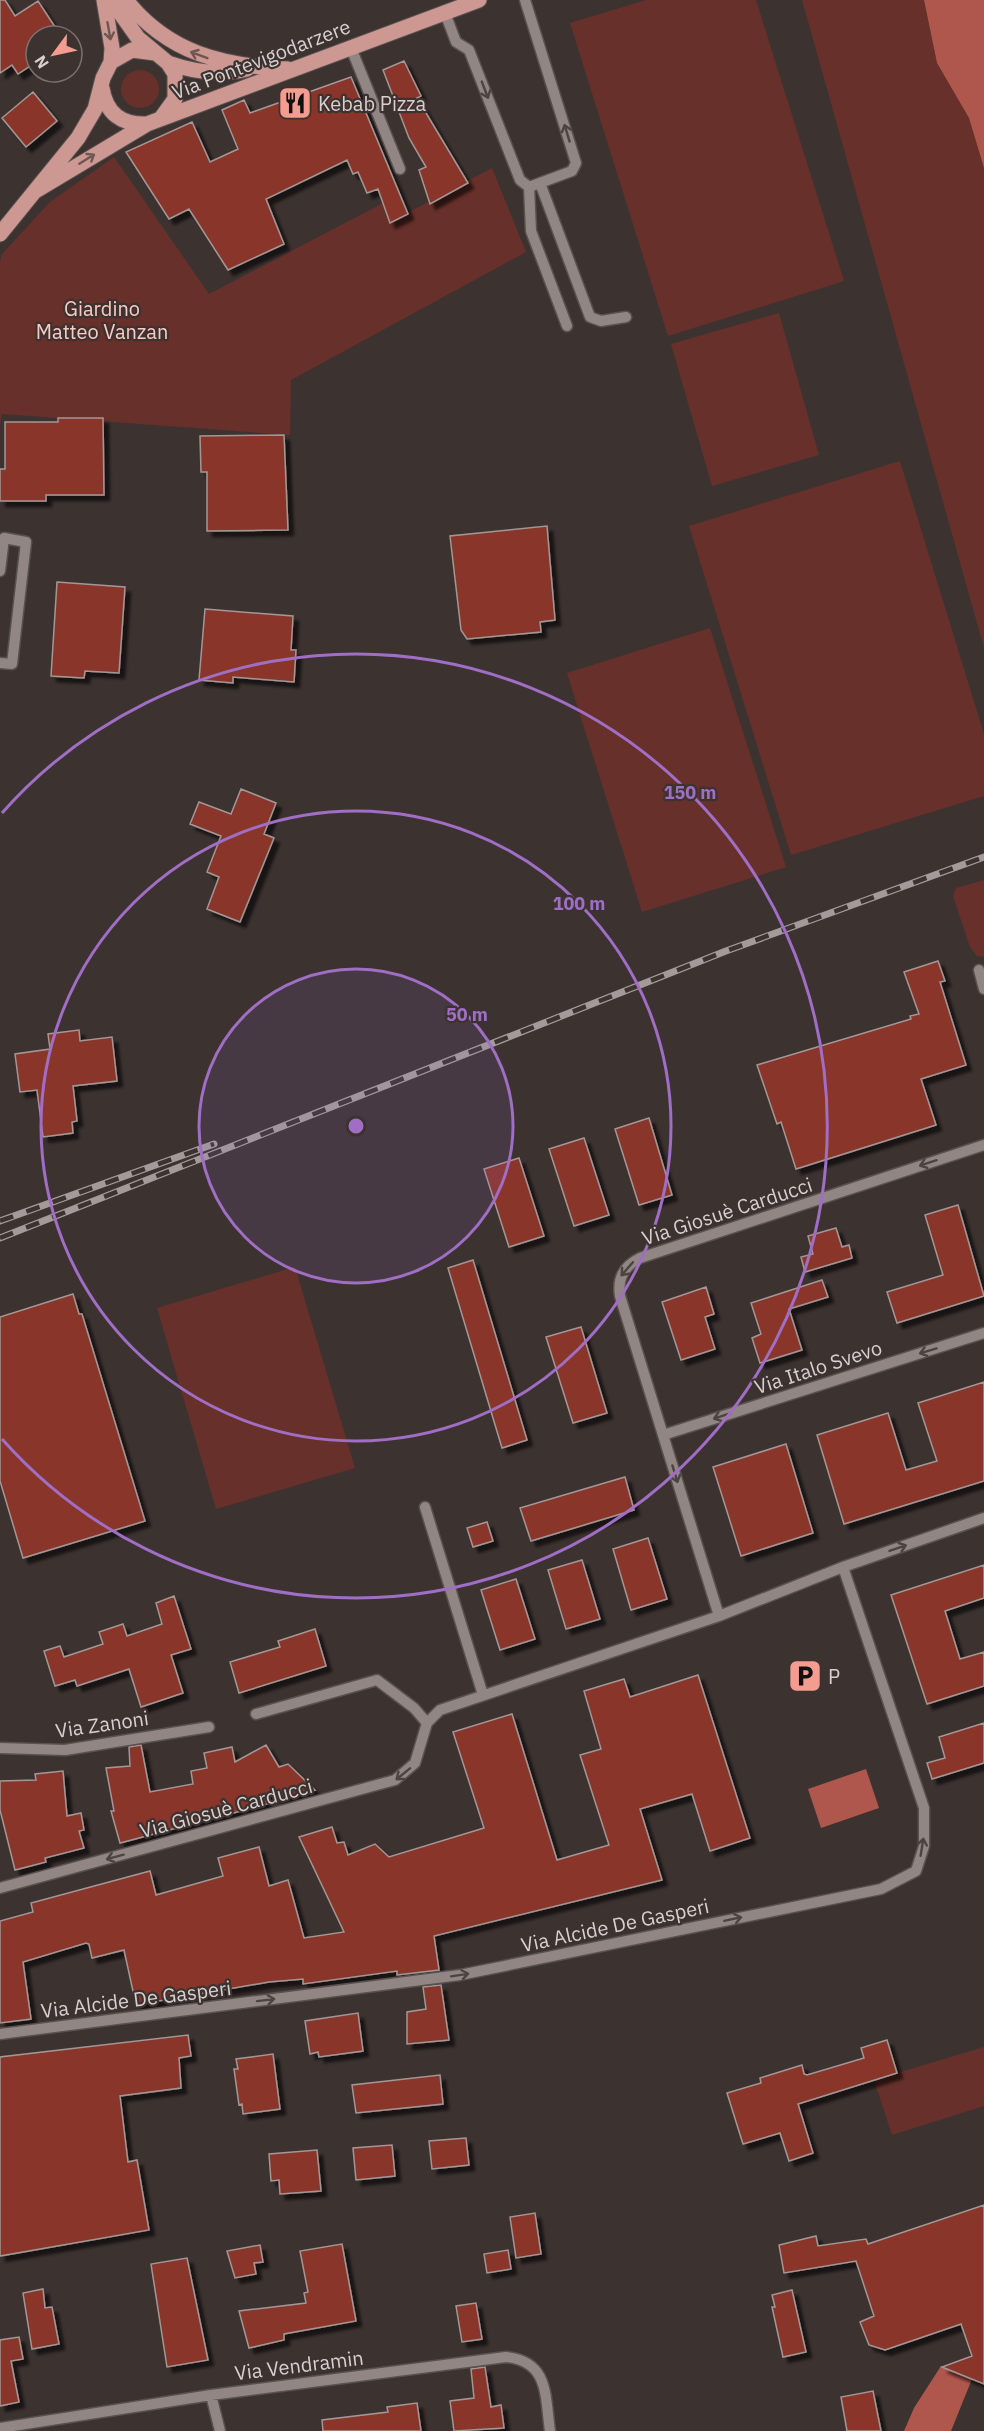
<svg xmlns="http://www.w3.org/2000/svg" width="984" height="2431" viewBox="0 0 984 2431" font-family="'IBM Plex Sans',sans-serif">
	<defs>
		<filter id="shadow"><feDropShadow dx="5.5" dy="5.5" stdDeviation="1.5" flood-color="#0009"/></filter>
	</defs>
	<rect width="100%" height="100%" fill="#3c3331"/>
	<!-- green -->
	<path fill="#67302a" d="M646,0H756L844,281L668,336L570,23Z
		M802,0H924L937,63L969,118L984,168V648Z
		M121 89a19 19 0 1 1 38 0a19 19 0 1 1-38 0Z
		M114,157L209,294L387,201L396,219L492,168L526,252L291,380L290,435L2,414L0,424V262L2,254L50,202Z
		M779,313L819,455L712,486L671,344Z
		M900,461L984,734V796L791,855L689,526Z
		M710,628L786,867L642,912L567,673Z
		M984,880V957L977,956L970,947L953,896L956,888Z
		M295,1267L355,1468L216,1509L157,1308Z
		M984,2047V2106L892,2135L874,2080Z"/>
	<!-- water -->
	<path fill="#b0574d" d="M924,0H984V168L969,118L937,63Z
		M866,1769L879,1808L821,1828L808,1789Z
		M941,2366L972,2379L951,2431H904L914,2408Z"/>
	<!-- building -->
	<path fill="#89342c" stroke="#a39795" stroke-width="1.5" filter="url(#shadow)" d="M0,0H5L15,16L38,1L61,36H36V62L18,74L12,65L0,73Z
		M404,61L421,96L417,98L468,183L430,204L419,170L426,167L409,138L383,70Z
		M351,77L408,214L390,223L378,189L367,193L358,172L353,174L347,160L266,199L284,244L228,270L189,209L169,219L126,152L192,122L210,162L238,149L222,110L244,100L250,113Z
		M33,92L57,121L26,147L2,118Z
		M58,418H103L104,495H46V501H0V469H5V422H58Z
		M284,435L288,530L207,531V472H201L200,436Z
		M547,526L555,620L540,622L541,632L467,639L461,630L450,536Z
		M57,582L125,587L119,673L85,671L84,678L51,676Z
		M205,609L293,616L291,650H296L294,682L233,677V683L199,680Z
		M241,789L276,803L264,834L274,838L240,922L207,909L219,877L207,872L221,836L190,824L199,802L231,814Z
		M938,961L945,981L940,982L966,1065L921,1079L936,1125L796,1169L781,1122L777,1124L757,1065L911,1019L910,1016L919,1014L904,972Z
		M79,1030L80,1041L112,1037L117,1081L73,1086L77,1121L72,1122L73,1133L43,1137L37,1090L20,1092L15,1054L50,1049L48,1034Z
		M649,1118L672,1195L639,1205L615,1129Z
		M584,1138L609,1215L574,1226L549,1149Z
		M519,1158L544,1236L509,1247L484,1169Z
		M958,1205L984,1296L897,1323L887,1292L943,1275L925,1215Z
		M836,1228L842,1247L849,1245L852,1258L805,1272L801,1257L813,1254L808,1236Z
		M473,1260L527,1440L502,1448L448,1268Z
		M822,1280L828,1297L789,1309L802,1350L760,1363L752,1338L761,1334L751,1303Z
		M706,1287L714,1314L705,1317L715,1349L681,1360L662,1302Z
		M73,1294L79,1314H82L145,1521L23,1558L0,1481V1317Z
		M581,1327L607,1413L573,1423L546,1337Z
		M984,1382V1481L844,1524L817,1435L888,1413L906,1470L937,1461L918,1403Z
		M786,1444L813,1533L741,1556L713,1467Z
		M625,1477L634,1510L531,1541L520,1508Z
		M487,1522L493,1541L473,1547L467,1528Z
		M648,1538L667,1599L631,1610L613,1549Z
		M582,1560L600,1619L566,1629L548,1570Z
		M984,1565V1598L945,1611L960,1659L984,1652V1686L927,1704L891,1595Z
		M516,1579L535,1639L500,1650L481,1590Z
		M174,1596L191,1649L171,1655L183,1693L141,1707L129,1669L77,1686L75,1680L55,1686L44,1651L60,1646L64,1657L103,1644L99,1632L123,1624L127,1636L162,1624L156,1603Z
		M315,1629L326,1666L239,1693L230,1662L280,1647L278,1641Z
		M698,1675L750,1838L710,1851L692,1794L640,1809L662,1880L434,1936L439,1970L397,1975V1971L303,1984V1979L269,1982L136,2005L124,1950L92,1958L89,1944L86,1943L23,1962L31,2019L0,2023V1921L33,1912L31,1903L150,1871L156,1895L223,1876L218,1858L259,1847L269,1886L288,1880L304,1938L344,1932L299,1837L332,1827L337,1843L344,1842L348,1855L375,1844L389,1857L484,1828L453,1732L512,1714L557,1860L609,1845L580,1755L601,1749L584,1691L624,1679L630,1697Z
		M984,1723V1763L932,1779L927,1763L945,1758L939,1737Z
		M141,1745L150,1792L193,1784L191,1771L207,1768L204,1753L232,1747L235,1762L266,1745L279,1767L288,1764L315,1790L278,1800L275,1794L265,1798L267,1804L120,1843L111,1811H114L106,1768L130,1766L129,1747Z
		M63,1771L67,1816L81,1813L84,1830L79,1831L84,1848L45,1858L46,1862L15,1870L0,1810V1781L36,1780L35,1774Z
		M441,1985L449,2040L407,2044V2012L426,2009L423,1987Z
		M358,2013L363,2051L319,2057L318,2052L310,2054L305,2021Z
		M188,2035L191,2056L179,2058L181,2088L120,2096L128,2162L137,2160L149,2230L0,2256V2057Z
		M887,2040L897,2073L798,2104L813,2153L789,2161L780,2133L743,2144L727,2093L761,2083L760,2078L802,2065L804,2074L807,2075L864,2058L861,2048Z
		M273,2054L280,2109L243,2114L242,2104L239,2105L234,2069H238L236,2059Z
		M440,2075L443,2104L356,2113L352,2085Z
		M466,2138L469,2165L432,2169L429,2141Z
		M392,2145L395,2176L356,2180L353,2148Z
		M317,2150L321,2191L280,2194L279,2180L271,2181L269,2154Z
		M984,2205V2384L942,2367L972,2356L961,2324L885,2350L869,2345L860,2322L874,2316L856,2261L784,2273L779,2245L816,2236L818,2246L866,2239L868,2244Z
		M535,2213L541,2254L516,2258L510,2217Z
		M342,2244L356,2321L284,2334V2340L249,2348L239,2311L306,2303L304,2293L308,2292L300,2251Z
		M260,2245L263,2262L254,2263L256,2274L235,2278L227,2251Z
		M508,2250L511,2269L487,2273L484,2254Z
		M187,2258L208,2360L167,2367L151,2264Z
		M43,2289L45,2308L52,2307L59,2344L32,2349L23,2293Z
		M792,2290L806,2352L783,2357L772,2307H775L772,2295Z
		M476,2303L482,2339L462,2342L456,2306Z
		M19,2337L23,2359L11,2361L19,2402L0,2406V2340Z
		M485,2367L491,2407L501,2405L504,2428L454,2431L450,2401L474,2398L471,2369Z
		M873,2391L881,2431H847L841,2397Z
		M417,2403L421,2431H323L322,2420L388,2412L387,2407Z"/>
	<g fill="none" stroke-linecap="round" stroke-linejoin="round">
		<defs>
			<path id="minor" d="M445,13L456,42L469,50L520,180L529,187L572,171L576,163L525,0
				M351,48L400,169
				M540,183L590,317L601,321L626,317
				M529,187L531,231L567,326
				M0,571L4,538L26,542L12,664L0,663
				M979,970L984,989
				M663,1435L984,1333
				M425,1507L483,1695
				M719,1616L620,1296C617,1278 624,1266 640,1258L984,1145
				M256,1714L377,1680L414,1708L427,1723
				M0,1748L65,1750L209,1727
				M0,1888L395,1780L415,1763L427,1723L440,1710L719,1616L843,1567L984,1518
				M0,2034L460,1975L881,1889L916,1871L924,1846V1808L843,1567
				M211,2395L220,2431
				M0,2428L211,2395L506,2357C549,2361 545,2396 550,2431"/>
			<path id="major" d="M104,0L112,48L111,62
				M111,0L138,38L168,63L175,74V99L162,117
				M126,0C168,53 222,66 288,69
				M168,63C194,72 220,76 247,69
				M102,88C106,113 121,125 147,124
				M37,190L147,124L479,0
				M0,234L78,138L95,109L103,78L111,62L132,50L155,53"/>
		</defs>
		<!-- minor casing -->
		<use href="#minor" stroke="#595150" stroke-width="13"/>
		<!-- major casing -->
		<use href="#major" stroke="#595150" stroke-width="17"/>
		<!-- minor -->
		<use href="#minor" stroke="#918684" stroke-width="10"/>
		<!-- major -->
		<use href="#major" stroke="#cc9891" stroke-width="15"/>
		<defs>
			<path id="rail" d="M0,1221L214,1144
				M0,1238L726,951L984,857"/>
		</defs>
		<!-- rail casing -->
		<use href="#rail" stroke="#a39b9a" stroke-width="7"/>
		<!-- rail -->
		<use href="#rail" stroke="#3c3331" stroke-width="4.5" stroke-dasharray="14" stroke-linecap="butt"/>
	</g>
	<!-- one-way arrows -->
	<defs><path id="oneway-shaft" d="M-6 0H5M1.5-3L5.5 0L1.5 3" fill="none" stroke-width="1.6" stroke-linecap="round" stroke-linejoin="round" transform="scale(1.5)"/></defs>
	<g stroke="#6e5653">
		<use href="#oneway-shaft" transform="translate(109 31) rotate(80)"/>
		<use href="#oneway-shaft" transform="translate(199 55) rotate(-159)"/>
		<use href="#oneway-shaft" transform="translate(87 159) rotate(-32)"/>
	</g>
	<g stroke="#4d4442">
		<use href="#oneway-shaft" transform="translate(485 90) rotate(69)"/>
		<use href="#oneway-shaft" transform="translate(567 133) rotate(-107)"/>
		<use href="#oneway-shaft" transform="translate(928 1163) rotate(162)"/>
		<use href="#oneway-shaft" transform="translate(627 1269) rotate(131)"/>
		<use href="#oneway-shaft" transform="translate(928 1351) rotate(163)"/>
		<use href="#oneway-shaft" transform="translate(722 1416) rotate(162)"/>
		<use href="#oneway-shaft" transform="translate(675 1474) rotate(73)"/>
		<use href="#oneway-shaft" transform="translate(898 1548) rotate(-19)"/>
		<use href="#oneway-shaft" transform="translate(403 1774) rotate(141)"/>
		<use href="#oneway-shaft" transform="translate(922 1847) rotate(-81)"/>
		<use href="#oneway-shaft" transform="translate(115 1857) rotate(165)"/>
		<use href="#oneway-shaft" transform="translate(733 1919) rotate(-12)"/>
		<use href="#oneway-shaft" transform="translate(460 1975) rotate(-9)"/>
		<use href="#oneway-shaft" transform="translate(266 2000) rotate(-7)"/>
	</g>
	<!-- distance rings -->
	<circle cx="356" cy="1126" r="157" fill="#a06ec5" fill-opacity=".12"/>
	<g fill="none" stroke="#a06ec5" stroke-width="3">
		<circle cx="356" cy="1126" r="157"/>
		<circle cx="356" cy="1126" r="315"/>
		<path d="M2 813A472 472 0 1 1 2 1439"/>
	</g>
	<!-- icons -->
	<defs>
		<symbol id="restaurant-square" viewBox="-11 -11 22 22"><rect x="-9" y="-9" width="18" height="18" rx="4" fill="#f59c91" stroke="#3c3331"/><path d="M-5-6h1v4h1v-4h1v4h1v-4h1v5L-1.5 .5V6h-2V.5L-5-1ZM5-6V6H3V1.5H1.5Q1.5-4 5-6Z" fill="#111"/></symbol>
		<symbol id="parking-square" viewBox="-11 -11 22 22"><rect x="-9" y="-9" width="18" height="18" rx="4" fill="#f59c91" stroke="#3c3331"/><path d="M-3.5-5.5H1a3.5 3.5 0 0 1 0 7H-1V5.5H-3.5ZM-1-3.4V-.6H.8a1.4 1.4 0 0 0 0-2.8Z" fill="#111"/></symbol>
	</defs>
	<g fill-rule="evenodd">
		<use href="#restaurant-square" x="276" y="84" width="38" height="38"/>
		<use href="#parking-square" x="786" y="1657" width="38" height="38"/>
	</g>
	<g text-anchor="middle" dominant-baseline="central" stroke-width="4.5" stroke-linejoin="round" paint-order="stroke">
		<!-- street labels -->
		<g font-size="20" fill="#d7d0cf" stroke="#3c3331">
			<text transform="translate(261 59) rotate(-21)">Via Pontevigodarzere</text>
			<text transform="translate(727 1211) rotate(-18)">Via Giosuè Carducci</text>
			<text transform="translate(818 1367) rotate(-18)">Via Italo Svevo</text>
			<text transform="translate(102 1724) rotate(-8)">Via Zanoni</text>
			<text transform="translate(226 1808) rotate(-15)">Via Giosuè Carducci</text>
			<text transform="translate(615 1925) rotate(-12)">Via Alcide De Gasperi</text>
			<text transform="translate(136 1999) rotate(-7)">Via Alcide De Gasperi</text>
			<text transform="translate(299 2365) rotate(-7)">Via Vendramin</text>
		</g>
		<!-- poi labels -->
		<g font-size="20" fill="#d7d0cf" stroke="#3c3331" text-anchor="start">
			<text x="318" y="103">Kebab Pizza</text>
			<text x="828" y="1676">P</text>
		</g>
		<!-- park labels -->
		<g font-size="20" fill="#fdcac3" stroke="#3c3331">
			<text x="102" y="308">Giardino<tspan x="102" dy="23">Matteo Vanzan</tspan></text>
		</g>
	</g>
	<circle cx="356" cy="1126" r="9" fill="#a06ec5" stroke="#3c3331" stroke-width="3"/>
	<g font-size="18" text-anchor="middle" font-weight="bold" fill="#a06ec5" stroke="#3c3331" stroke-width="4.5" stroke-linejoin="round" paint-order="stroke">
		<text x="690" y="799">150 m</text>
		<text x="579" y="910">100 m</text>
		<text x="467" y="1021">50 m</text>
	</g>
	<!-- north arrow -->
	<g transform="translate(54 54) rotate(237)"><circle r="28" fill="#3c3331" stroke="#7a7270" stroke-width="1.5"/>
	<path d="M0-4.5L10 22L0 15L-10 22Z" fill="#f59c91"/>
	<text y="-9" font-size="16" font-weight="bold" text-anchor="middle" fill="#d7d0cf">N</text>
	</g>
</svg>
